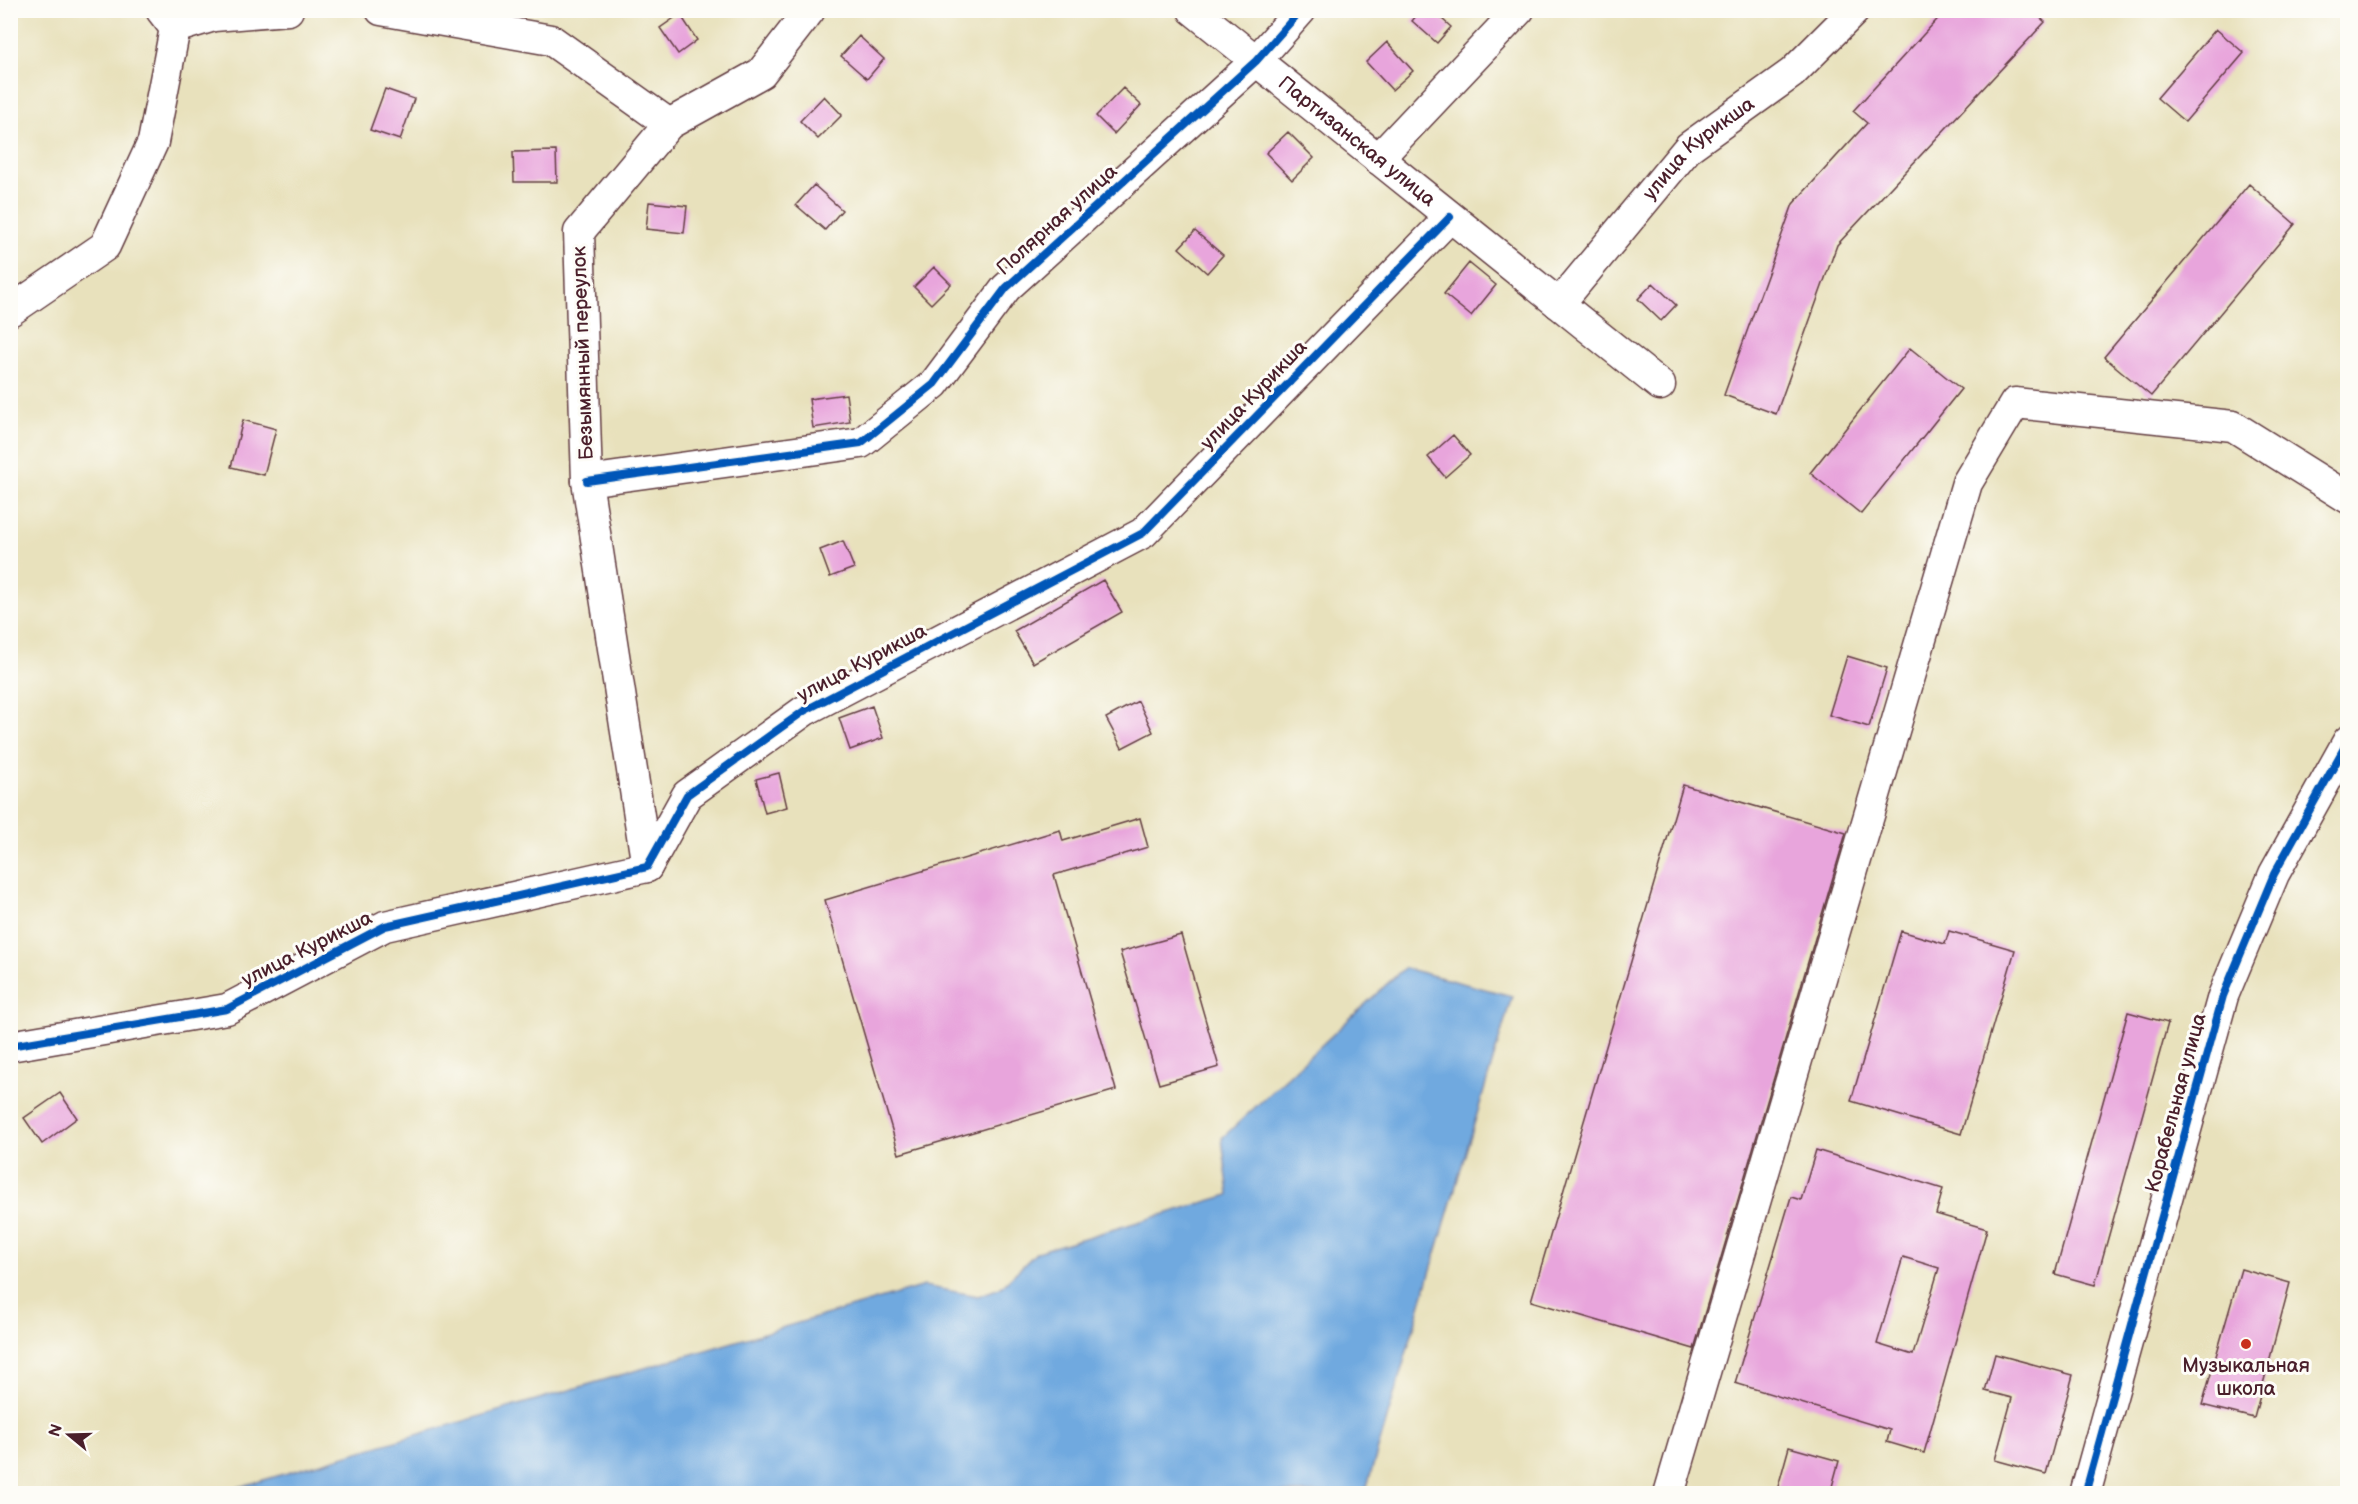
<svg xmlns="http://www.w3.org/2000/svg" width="2358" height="1504" viewBox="0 0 2358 1504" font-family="'Balsamiq Sans',sans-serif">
	<rect width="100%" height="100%" fill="#fdfcf7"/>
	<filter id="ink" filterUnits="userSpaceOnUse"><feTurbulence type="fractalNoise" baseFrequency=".0167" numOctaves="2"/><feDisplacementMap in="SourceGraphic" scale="12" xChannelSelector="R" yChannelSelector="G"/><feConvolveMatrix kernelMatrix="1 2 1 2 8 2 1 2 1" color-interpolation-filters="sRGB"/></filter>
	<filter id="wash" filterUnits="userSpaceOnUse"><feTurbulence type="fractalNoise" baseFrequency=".008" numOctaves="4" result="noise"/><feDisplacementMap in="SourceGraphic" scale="24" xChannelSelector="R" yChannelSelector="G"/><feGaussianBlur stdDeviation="1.35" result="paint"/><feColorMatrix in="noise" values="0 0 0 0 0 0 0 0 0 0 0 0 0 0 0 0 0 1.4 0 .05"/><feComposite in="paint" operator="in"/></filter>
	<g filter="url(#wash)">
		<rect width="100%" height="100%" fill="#e8e1bc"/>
		<!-- water -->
		<path fill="#6fa9df" stroke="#5c6485" stroke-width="1.5" d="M1404,968L1512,996L1365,1493H219L924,1286L978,1296L1000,1288L1037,1252L1229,1195L1222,1138Z"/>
		<g id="blocks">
			<!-- building -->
			<path fill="#e8a5dc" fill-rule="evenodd" d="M1421,10H1432L1451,27L1437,43L1412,21Z
				M1946,10H2032L2045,22L1837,245L1776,414L1724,395L1793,204L1867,123L1853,111Z
				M680,14L697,40L678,54L660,28Z
				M2216,29L2244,53L2185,122L2157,98Z
				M859,36L884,59L867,79L841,56Z
				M1387,42L1413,71L1392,90L1366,62Z
				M1123,88L1141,105L1114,134L1096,116Z
				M385,89L414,99L400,140L370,130Z
				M824,96L842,115L818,139L800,121Z
				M1288,132L1314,158L1292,180L1266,153Z
				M556,151L557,182H514L513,152Z
				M2249,184L2295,224L2151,396L2104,357Z
				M814,185L842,210L825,230L796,205Z
				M649,202L687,206L684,233L646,229Z
				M1195,231L1223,255L1207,273L1179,248Z
				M1469,263L1496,285L1471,316L1444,294Z
				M934,267L951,284L931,304L914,287Z
				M1653,283L1676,305L1661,321L1638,299Z
				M1910,348L1961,389L1861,514L1810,473Z
				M846,394L850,422L813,428L809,399Z
				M243,420L276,429L264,475L231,467Z
				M1453,435L1470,455L1445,477L1428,457Z
				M843,541L854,568L830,577L820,550Z
				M1103,580L1122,612L1033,663L1014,631Z
				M1847,656L1887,668L1869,727L1829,715Z
				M1138,701L1153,732L1122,748L1106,718Z
				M872,706L883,738L850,750L839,718Z
				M779,773L787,807L765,813L756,779Z
				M1683,785L1846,833L1694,1349L1531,1301Z
				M1140,818L1148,847L1054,875L1116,1090L899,1154L825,900L1060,830L1063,841Z
				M1901,931L1945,944L1949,931L2015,950L1961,1134L1851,1101Z
				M1181,935L1219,1067L1159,1084L1120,952Z
				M2128,1012L2168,1023L2095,1285L2055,1274Z
				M60,1093L77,1118L42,1144L24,1118Z
				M1816,1150L1943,1189L1936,1214L1987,1229L1924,1453L1887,1442L1890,1430L1735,1383L1791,1197L1801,1200ZM1903,1257L1939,1268L1913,1355L1877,1344Z
				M2241,1269L2290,1283L2254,1418L2202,1405Z
				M1995,1354L2073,1375L2046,1474L1995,1460L2012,1398L1985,1391Z
				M1789,1447L1839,1461L1830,1494H1776Z"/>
		</g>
	</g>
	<g filter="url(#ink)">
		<use href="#blocks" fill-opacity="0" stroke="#623c41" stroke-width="1.5"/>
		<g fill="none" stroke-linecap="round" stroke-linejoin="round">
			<defs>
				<g id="minor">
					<path d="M381,10L551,40L669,124"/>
					<path id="s1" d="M1193,10L1660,385"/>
					<path d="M175,28L214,16L288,10"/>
					<path d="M1378,159L1519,10"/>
					<path id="s2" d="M1559,304L1689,147L1792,73L1855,10"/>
					<path d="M10,311L105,246L153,142L175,28L161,10"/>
					<path d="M587,481L861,443L934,384L1006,288L1256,61L1301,10"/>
					<path d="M647,867L587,481L579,232L669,124L761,73L810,10"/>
					<path d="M10,1046L227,1009L385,926L647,867L687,795L804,711L1143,533L1450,217"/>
					<path d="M1669,1494L1967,483L2015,403L2233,426L2348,498"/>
					<path d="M2085,1494L2223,996L2274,874L2348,741"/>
				</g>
			</defs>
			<!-- minor casing -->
			<use href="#minor" stroke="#623c41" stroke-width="33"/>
			<!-- minor -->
			<use href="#minor" stroke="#fff" stroke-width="30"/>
			<defs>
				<path id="cycleway" d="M587,481L861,443L934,384L1006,288L1256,61L1301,10
					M10,1046L227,1009L385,926L647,867L687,795L804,711L1143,533L1450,217
					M2085,1494L2223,996L2274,874L2348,741"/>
			</defs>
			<!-- cycleway casing -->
			<use href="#cycleway" stroke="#fdfcf7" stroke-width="11"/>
			<!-- cycleway -->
			<use href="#cycleway" stroke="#0057b8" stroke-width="8"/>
		</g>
	</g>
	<!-- markers -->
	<circle fill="#c8321e" stroke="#fdfcf7" stroke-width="2" cx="2246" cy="1344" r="6"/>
	<g text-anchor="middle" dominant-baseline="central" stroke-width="6" stroke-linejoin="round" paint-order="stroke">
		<!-- street labels -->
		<g font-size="20" fill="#4a1f2b" stroke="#fdfcf7">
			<text stroke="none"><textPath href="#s1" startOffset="210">Партизанская улица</textPath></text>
			<text stroke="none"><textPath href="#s2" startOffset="210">улица Курикша</textPath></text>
			<text transform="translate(1057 220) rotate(-42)">Полярная улица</text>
			<text transform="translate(583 353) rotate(-92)">Безымянный переулок</text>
			<text transform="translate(1254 395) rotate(-46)">улица Курикша</text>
			<text transform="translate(862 663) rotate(-28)">улица Курикша</text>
			<text transform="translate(307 949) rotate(-27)">улица Курикша</text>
			<text transform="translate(2176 1103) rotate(-75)">Корабельная улица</text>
		</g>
		<!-- poi labels -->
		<g font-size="20" fill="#4a1f2b" stroke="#fdfcf7">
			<text x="2246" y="1366">Музыкальная<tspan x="2246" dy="23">школа</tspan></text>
		</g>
	</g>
	<!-- margin -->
	<rect width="2358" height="1504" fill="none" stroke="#fdfcf7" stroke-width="36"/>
	<!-- north arrow -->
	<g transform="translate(69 1435) rotate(289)" stroke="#fdfcf7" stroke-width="4.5" paint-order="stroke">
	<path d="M0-4.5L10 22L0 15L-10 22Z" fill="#4a1f2b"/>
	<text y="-9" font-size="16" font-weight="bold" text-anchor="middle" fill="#4a1f2b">N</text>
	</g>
</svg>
